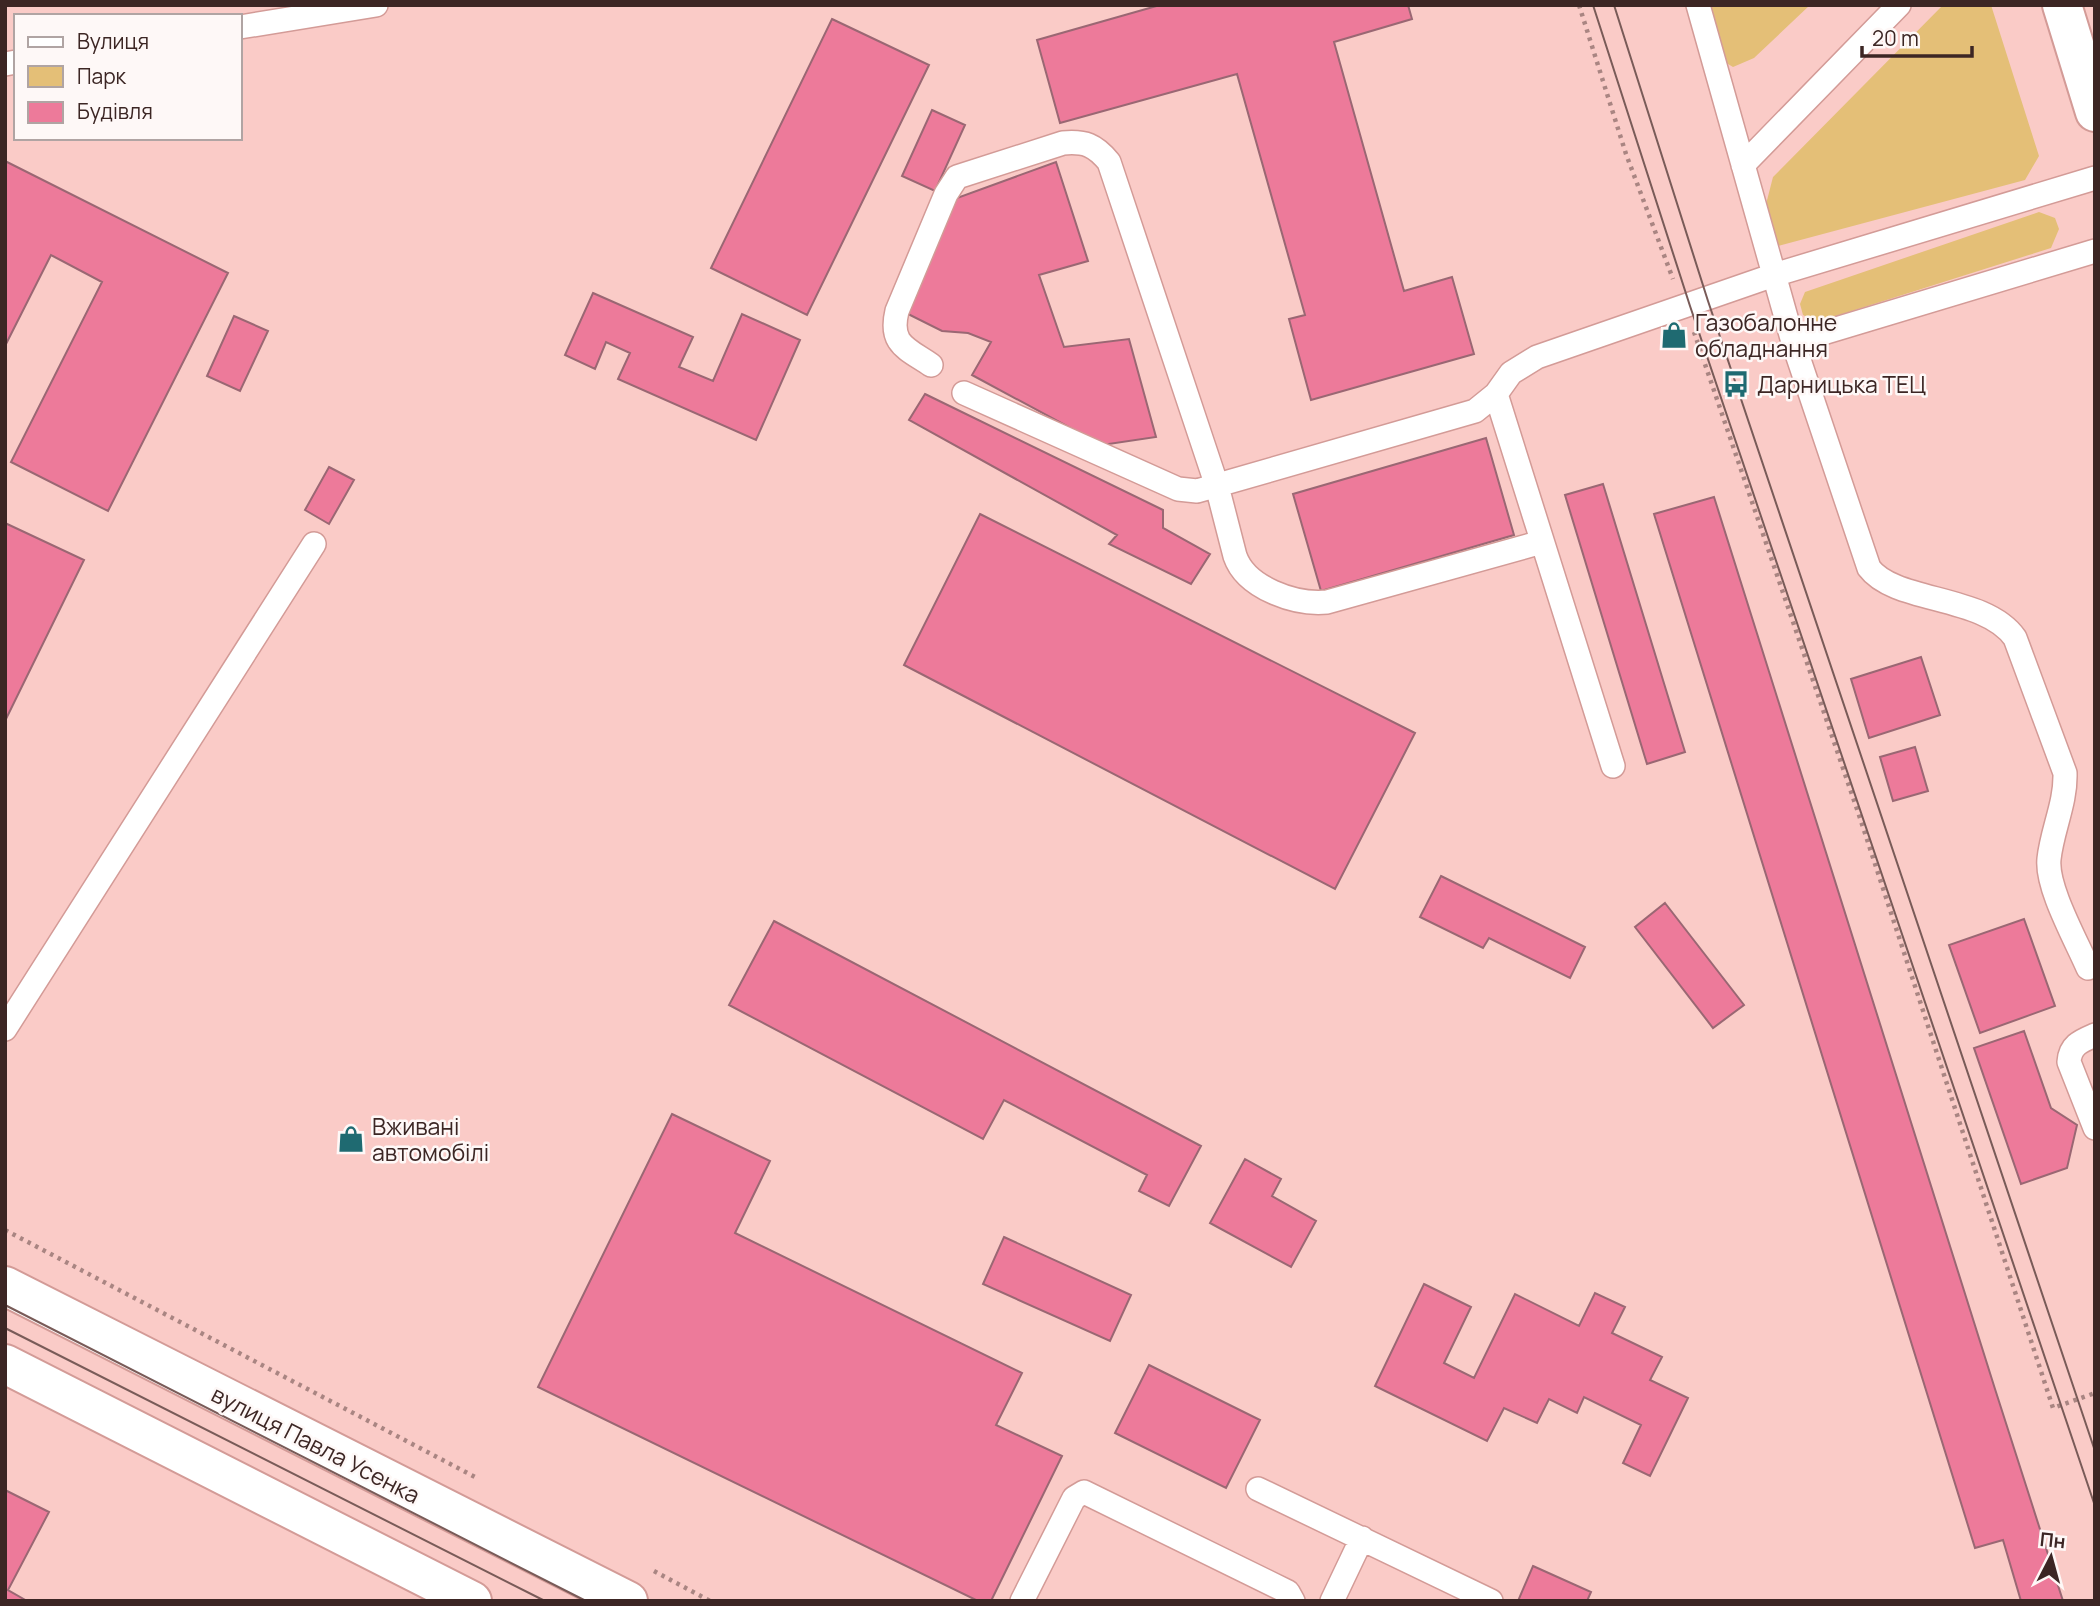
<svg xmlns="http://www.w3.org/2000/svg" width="2100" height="1606" viewBox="0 0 2100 1606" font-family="Manrope,sans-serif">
	<rect width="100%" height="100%" fill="#facbc7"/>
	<!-- green -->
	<path fill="#e4bf77" d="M1706,5H1810L1754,58L1733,67L1718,58Z
		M1943,5H1991L2039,156L2025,180L1774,247L1764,212L1773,177Z
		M2039,212L2055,218L2059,229L2051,248L1817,322L1803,315L1800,304L1805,292Z"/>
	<!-- building -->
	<path fill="#ed7a9a" stroke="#9a6773" stroke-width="2" d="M1160,5H1408L1412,19L1334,42L1404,291L1452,277L1474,354L1311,400L1289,319L1305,315L1237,74L1060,123L1037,40Z
		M832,19L929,65L807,315L711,268Z
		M932,110L965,125L935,191L902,176Z
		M5,161L228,273L108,511L11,462L102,282L51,255L5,346Z
		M1056,162L1088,261L1039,275L1064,347L1129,339L1156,437L1102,445L972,375L991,342L968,333L942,331L904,312L957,198Z
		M593,293L693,337L679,367L713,381L742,314L800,340L756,440L618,379L630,353L606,342L595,369L565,355Z
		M234,316L268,331L240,391L207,376Z
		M925,394L1163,510V528L1210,554L1191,584L1109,544L1117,535L909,420Z
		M1486,438L1514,535L1321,591L1293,494Z
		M329,467L354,480L329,524L305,510Z
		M1603,484L1685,752L1647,764L1565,495Z
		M1714,497L1995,1389L2063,1601H2021L2003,1540L1975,1548L1654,514Z
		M980,514L1415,733L1335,889L904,665Z
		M5,523L84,560L5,721Z
		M1921,657L1940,715L1869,738L1851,679Z
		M1915,747L1928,791L1893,801L1880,757Z
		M1441,876L1585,947L1570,978L1489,938L1483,948L1420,917Z
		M1665,903L1744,1005L1713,1028L1635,927Z
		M2024,919L2055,1006L1980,1033L1949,945Z
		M774,921L1201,1146L1169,1206L1139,1191L1147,1175L1004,1100L983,1139L729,1005Z
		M2024,1031L2051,1108L2077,1125L2067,1168L2021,1184L1974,1048Z
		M672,1114L770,1161L735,1233L1022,1373L996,1425L1062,1456L991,1601H978L538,1387Z
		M1245,1159L1281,1179L1272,1196L1316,1221L1291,1267L1210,1223Z
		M1004,1237L1131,1295L1110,1341L983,1284Z
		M1424,1284L1471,1307L1444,1363L1474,1378L1515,1294L1579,1326L1595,1293L1625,1307L1612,1333L1662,1357L1650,1380L1688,1398L1650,1476L1623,1463L1641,1425L1584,1397L1577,1413L1549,1399L1537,1423L1504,1408L1487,1441L1375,1386Z
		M1149,1365L1260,1420L1226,1488L1115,1433Z
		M5,1490L49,1512L8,1590L27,1601H5Z
		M1533,1566L1591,1592L1587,1601H1518Z"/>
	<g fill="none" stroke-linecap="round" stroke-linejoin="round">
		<defs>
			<path id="service" d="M1698,5L1793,342L2095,251
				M240,27L376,5
				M5,64L16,62
				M1743,165L1899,5
				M1793,342L1869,568C1895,603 1985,595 2015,638L2065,773C2066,803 2052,830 2049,859C2046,887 2076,940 2088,968
				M931,365C906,348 889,344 897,311L946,194L957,177L1063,143C1085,141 1095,145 1109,162L1217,486L1235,556C1246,588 1295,605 1327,602L1542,542
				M964,393L1178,489L1197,491L1475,411L1496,394L1511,373L1537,357L1774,275L2095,178
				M1496,394L1613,766
				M5,1029L314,544
				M2095,1035C2081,1041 2070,1045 2069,1062L2095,1128
				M1258,1489L1491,1601
				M1022,1601L1074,1498L1084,1492L1288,1592L1293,1601
				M1332,1601L1362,1538"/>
			<path id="minor" d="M5,1286L628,1601
				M5,1364L472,1601"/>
			<path id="tertiary" d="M2062,5L2095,112"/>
		</defs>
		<!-- service casing -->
		<use href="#service" stroke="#d39b97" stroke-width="26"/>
		<!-- minor casing -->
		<use href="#minor" stroke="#d39b97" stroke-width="42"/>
		<!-- tertiary casing -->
		<use href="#tertiary" stroke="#d39b97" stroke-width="42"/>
		<!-- path -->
		<path stroke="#a98582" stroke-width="4.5" stroke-dasharray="3.5 5" stroke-linecap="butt" d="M1579,5L1626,154L1673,279
			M1694,332L1860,818L2053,1408L2095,1393
			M5,1230L475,1477
			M654,1571L710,1601"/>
		<!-- service -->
		<use href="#service" stroke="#fff" stroke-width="23"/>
		<!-- minor -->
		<use href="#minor" stroke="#fff" stroke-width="38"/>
		<!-- tertiary -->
		<use href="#tertiary" stroke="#fff" stroke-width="38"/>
		<!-- tram -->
		<path stroke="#795b58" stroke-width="2" d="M1593,5L1690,306L2095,1506
			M1614,5L1708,301L2095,1451
			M5,1305L586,1601
			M5,1328L545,1601"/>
	</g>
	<!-- icons -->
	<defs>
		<symbol id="shop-bare" viewBox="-9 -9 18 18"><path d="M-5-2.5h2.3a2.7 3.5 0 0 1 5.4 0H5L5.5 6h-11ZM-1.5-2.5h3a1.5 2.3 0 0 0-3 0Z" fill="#1f6a71" stroke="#fef8f7" stroke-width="2.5" paint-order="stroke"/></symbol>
		<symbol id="bus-bare" viewBox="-9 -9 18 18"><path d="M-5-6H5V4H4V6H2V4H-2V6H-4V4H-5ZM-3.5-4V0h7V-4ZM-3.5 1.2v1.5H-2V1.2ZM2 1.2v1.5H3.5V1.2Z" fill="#1f6a71" stroke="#fef8f7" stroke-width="2.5" paint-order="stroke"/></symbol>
	</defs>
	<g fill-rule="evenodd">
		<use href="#shop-bare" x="1655" y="316" width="38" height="38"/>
		<use href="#bus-bare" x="1717" y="365" width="38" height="38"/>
		<use href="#shop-bare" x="332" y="1120" width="38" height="38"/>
	</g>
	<g text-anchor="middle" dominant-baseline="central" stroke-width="5" stroke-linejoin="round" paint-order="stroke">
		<!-- poi labels -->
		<g font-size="23" fill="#3c2624" stroke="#fef8f7" text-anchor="start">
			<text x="1695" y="322">Газобалонне<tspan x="1695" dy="26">обладнання</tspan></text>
			<text x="1757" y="384">Дарницька ТЕЦ</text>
			<text x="372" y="1126">Вживані<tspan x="372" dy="26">автомобілі</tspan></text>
		</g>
		<!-- street labels -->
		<g font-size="23" fill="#3c2624" stroke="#fef8f7">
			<text transform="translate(316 1444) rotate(27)">вулиця Павла Усенка</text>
		</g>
	</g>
	<!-- border -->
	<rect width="2100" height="1606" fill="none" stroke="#3c2624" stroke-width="14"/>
	<!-- legend -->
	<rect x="14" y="14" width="228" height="126" fill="#fef8f7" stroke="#b0a4a3" stroke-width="2"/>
	<rect x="28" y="37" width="35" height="10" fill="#ffffff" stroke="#b0a4a3" stroke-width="2"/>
	<text x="77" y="49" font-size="21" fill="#3c2624">Вулиця</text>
	<rect x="28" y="66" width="35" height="21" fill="#e4bf77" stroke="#b0a4a3" stroke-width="2"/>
	<text x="77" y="84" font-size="21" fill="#3c2624">Парк</text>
	<rect x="28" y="102" width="35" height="21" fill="#ed7a9a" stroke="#b0a4a3" stroke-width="2"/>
	<text x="77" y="119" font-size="21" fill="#3c2624">Будівля</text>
	<!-- north arrow -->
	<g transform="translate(2051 1557) rotate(6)" stroke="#fef8f7" stroke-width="5" paint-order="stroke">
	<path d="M0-5L12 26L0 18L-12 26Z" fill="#3c2624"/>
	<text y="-10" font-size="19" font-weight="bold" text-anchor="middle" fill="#3c2624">Пн</text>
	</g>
	<!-- scale -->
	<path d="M1862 46v10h110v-10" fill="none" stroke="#3c2624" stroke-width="3.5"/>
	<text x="1872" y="46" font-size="21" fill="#3c2624" stroke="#fef8f7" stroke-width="5" paint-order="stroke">20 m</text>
</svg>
